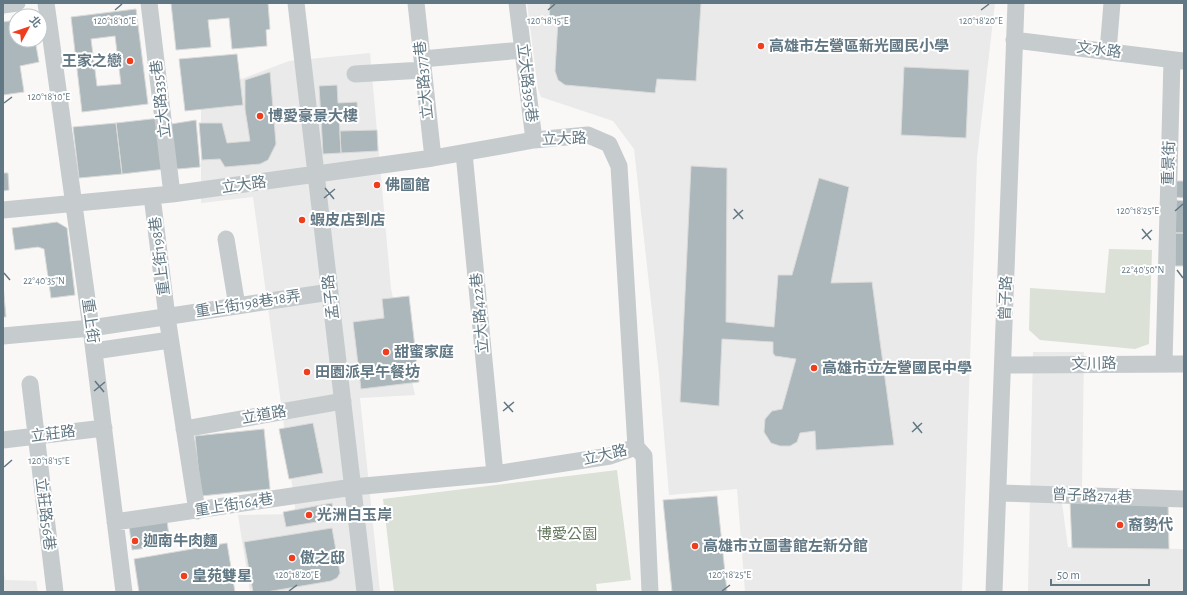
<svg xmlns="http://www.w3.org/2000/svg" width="1187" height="595" viewBox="0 0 1187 595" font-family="'Alegreya Sans','Noto Sans TC',sans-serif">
	<rect width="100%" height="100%" fill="#f9f8f6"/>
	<!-- built -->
	<path fill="#e9eae9" d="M527,3H995L977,158L962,592H745L737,489L669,495L659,374L634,149L613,121L541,97L538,89Z
		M370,53L391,289L415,395L360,398L380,592H250L238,515L296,514L253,197L201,203V94L289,61Z
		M1033,352H1084L1082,488L1062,503L1068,547L1184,549V591H1028Z
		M3,564L5,580L36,581L38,592H3Z"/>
	<!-- green -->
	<path fill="#dbe1d6" d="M1109,249L1152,250L1149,344L1135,349L1040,340L1029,330L1030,288L1105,293Z
		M617,470L631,580L596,584L597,592H394L383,499Z"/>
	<!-- building -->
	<path fill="#acb7bb" stroke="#dadad8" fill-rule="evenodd" d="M171,3H268L270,29L266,30L267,46L232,49L229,18L208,20L211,47L176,50Z
		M550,3H701L696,81L657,79L655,93L565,85L558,80L555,71L558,21H549Z
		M136,9L148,104L82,112L71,17ZM115,36L121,84L97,86L91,39Z
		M16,20V40H35L39,62L20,66L24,92L3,95V22Z
		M237,54L243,105L185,111L179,59Z
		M904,67L969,70L966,138L901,135Z
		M270,72L276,144L268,160L260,164L225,167L220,159L202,160L199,123H222L227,143L250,141L245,109V80Z
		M337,85L338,103L357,102L358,116L321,118L319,86Z
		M339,117L341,153L323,154L321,118Z
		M160,118L165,169L122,174L116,123Z
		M196,120L200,167L178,169L169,161L165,125Z
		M116,123L122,174L79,178L73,127Z
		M377,130L378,151L341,153L340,131Z
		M691,166L727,168L726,322L774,327L778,275H792L819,178L849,187L831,283L872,282L894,445L816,450L815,431L800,433L797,442L790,446H780L771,443L764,432L765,419L772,411L782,409L796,359L775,356L773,353V342L722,339L719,406L680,402Z
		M3,173H8L9,190L3,191Z
		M1174,181H1184V198L1174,197Z
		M1176,200L1184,201V233H1175Z
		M57,222L67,228L75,295L51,298L44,249L38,247L15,250L12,228Z
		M1175,233H1184V266H1175Z
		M3,284L6,317H3Z
		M409,296L419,382L361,389L353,322L384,318L382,299Z
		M313,423L323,473L289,479L279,429Z
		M264,429L270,489L201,496L195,436Z
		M717,496L727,592H672L663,500Z
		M1070,501L1168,502L1169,549L1072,548Z
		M332,503L335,519L286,527L283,512Z
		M167,520L170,545L132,550L129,525Z
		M332,528L340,573L337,578L331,581L266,592H253L244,542Z
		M227,543L235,592H139L134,559Z"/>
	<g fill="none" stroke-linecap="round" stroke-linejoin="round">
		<!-- minor -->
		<path stroke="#c6cbce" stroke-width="17" d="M46,3L91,328L124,592
			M149,3L172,194
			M296,3L365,592
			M416,3L433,158
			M517,3L534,140
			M3,5L17,3
			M1014,40L1183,61
			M1108,51L1112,3
			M422,59L523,50
			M355,74L423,70
			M464,153L495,474
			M152,196L167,317L197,511
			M3,210L172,194L433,158L534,140L588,135L609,144L619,166L636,447L610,456L495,474L353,487L115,522
			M226,239L237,306
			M3,336L91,328L330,292
			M94,351L170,340
			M1164,363L1172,60
			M1004,365L1184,364
			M30,384L55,592
			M184,429L343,401
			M3,440L104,428
			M636,447L644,456L650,592
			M999,493L1184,499
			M994,592L1016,3"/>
	</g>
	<!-- ticks -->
	<path fill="none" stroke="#617783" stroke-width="1.5" d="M115,10L122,4M548,10L555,4M981,10L989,4M4,103L12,97M325,188L334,199M324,198L335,189M734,209L743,219M1175,211L1183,204M733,219L743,210M1142,229L1151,240M1142,239L1152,230M1177,270L1183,278M4,273L10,280M95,381L104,392M94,391L105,382M504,402L513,412M503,411L514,402M913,422L922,433M912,432L922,423M4,467L12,460M289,591L297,585M722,591L730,585"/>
	<!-- markers -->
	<g fill="#f03d1e" stroke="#fff" stroke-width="1.5">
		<circle cx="761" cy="46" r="4"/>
		<circle cx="130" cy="61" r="4"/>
		<circle cx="260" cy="116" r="4"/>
		<circle cx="377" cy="185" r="4"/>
		<circle cx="302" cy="220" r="4"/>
		<circle cx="386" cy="352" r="4"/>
		<circle cx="814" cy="368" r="4"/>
		<circle cx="307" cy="372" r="4"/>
		<circle cx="309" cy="515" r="4"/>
		<circle cx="1120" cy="525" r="4"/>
		<circle cx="135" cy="541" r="4"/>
		<circle cx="695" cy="546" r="4"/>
		<circle cx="292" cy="558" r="4"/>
		<circle cx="184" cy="576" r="4"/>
	</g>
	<g text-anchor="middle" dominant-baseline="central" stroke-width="4" stroke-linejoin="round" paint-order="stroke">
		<!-- poi labels -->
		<g font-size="15" font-weight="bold" fill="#617783" stroke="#fff" text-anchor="start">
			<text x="769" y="46">高雄市左營區新光國民小學</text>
			<text x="122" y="61" text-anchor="end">王家之戀</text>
			<text x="268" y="116">博愛豪景大樓</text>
			<text x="385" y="185">佛圖館</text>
			<text x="310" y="220">蝦皮店到店</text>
			<text x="394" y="352">甜蜜家庭</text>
			<text x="822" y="368">高雄市立左營國民中學</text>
			<text x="315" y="372">田園派早午餐坊</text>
			<text x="317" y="515">光洲白玉岸</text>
			<text x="1128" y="525">裔勢代</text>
			<text x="143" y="541">迦南牛肉麵</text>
			<text x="703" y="546">高雄市立圖書館左新分館</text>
			<text x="300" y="558">傲之邸</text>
			<text x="192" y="576">皇苑雙星</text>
		</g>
		<!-- street labels -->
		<g font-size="15" fill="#617783" stroke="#fff">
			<text transform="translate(1099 50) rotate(7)">文水路</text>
			<text transform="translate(424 80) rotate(-96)">立大路377巷</text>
			<text transform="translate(527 83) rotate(83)">立大路395巷</text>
			<text transform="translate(161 99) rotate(-97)">立大路335巷</text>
			<text transform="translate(564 139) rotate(-2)">立大路</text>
			<text transform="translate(1169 163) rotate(-88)">重景街</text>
			<text transform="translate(244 185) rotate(-8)">立大路</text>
			<text transform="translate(160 256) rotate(-97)">重上街198巷</text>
			<text transform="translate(331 297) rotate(-97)">孟子路</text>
			<text transform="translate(1006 298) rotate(-88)">曾子路</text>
			<text transform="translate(248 304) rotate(-9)">重上街198巷18弄</text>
			<text transform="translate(480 313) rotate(-95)">立大路422巷</text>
			<text transform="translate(90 321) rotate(82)">重上街</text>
			<text transform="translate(1094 364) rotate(-1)">文川路</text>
			<text transform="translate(264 415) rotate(-10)">立道路</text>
			<text transform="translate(53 434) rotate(-7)">立莊路</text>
			<text transform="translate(605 455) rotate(-13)">立大路</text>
			<text transform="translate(1092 496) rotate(2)">曾子路274巷</text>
			<text transform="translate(234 505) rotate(-9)">重上街164巷</text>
			<text transform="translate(45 514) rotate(83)">立莊路56巷</text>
		</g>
		<!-- park labels -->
		<g font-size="15" fill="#677a61" stroke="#fff">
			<text x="567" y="534">博愛公園</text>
		</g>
	</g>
	<g font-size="10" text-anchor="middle" fill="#617783" stroke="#fff" stroke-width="4" stroke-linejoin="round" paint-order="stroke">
		<text x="548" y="24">120°18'15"E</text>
		<text x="981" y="24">120°18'20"E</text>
		<text x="115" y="24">120°18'10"E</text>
		<text x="49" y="100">120°18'10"E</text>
		<text x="1138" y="214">120°18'25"E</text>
		<text x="1143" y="273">22°40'50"N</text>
		<text x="44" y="284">22°40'35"N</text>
		<text x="49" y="464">120°18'15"E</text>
		<text x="297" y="578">120°18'20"E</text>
		<text x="730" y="578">120°18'25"E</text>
	</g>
	<!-- border -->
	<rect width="1187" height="595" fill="none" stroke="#617783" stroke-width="8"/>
	<!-- north arrow -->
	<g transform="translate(28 28) rotate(50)"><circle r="19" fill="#ffffff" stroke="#c0c9cd"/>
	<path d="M0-3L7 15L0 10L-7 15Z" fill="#f03d1e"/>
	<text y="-6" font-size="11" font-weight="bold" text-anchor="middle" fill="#617783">北</text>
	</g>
	<!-- scale -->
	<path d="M1051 579v6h98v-6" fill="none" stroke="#617783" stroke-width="2"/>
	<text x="1057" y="579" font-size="12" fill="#617783" stroke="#ffffff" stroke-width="3" paint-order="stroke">50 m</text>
</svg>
